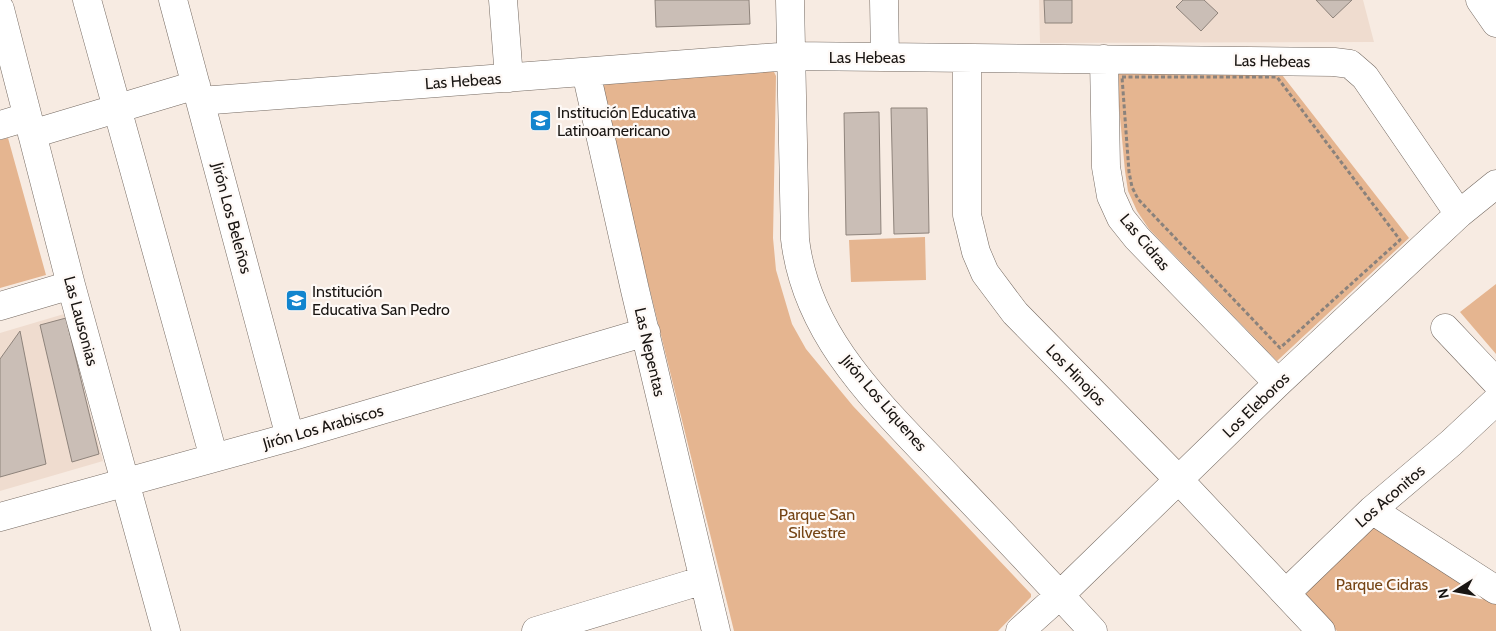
<svg xmlns="http://www.w3.org/2000/svg" width="1496" height="631" viewBox="0 0 1496 631" font-family="Cabin,sans-serif">
	<rect width="100%" height="100%" fill="#f7ebe2"/>
	<!-- built -->
	<path fill="#efdccf" d="M1039,0H1363L1374,42L1040,43Z
		M64,314L103,461L0,491V333Z"/>
	<!-- green -->
	<path fill="#e5b590" d="M772,68L776,76L773,238L776,270L792,324L806,349L853,406L1031,594V597L998,631H734L600,88L603,81Z
		M1279,71L1409,238L1277,361L1149,229L1137,211L1128,191L1125,171L1116,74Z
		M8,138L46,275L0,288V140Z
		M925,237L926,280L851,282L849,240Z
		M1496,284V354L1460,312Z
		M1369,526H1383L1496,602V631H1337L1303,597Z"/>
	<!-- building -->
	<path fill="#cabeb6" stroke="#8e837b" d="M655,0H749L750,24L656,27Z
		M1044,0H1072V23H1045Z
		M1183,0H1204L1218,13L1201,31L1176,7Z
		M1316,0H1352L1333,18Z
		M891,108H927L929,233L894,234Z
		M879,112L881,234L846,235L844,113Z
		M66,318L99,454L72,462L40,325Z
		M20,331L46,464L0,477V359Z"/>
	<g fill="none" stroke-linecap="round" stroke-linejoin="round">
		<defs>
			<path id="minor" d="M87,0L214,458
				M173,0L290,437
				M503,0L509,78
				M790,0L795,239C807,342 886,410 953,482C1000,531 1047,581 1093,631
				M884,0L885,57
				M1480,0L1496,23
				M0,9L71,285L166,631
				M967,58V215L976,252L985,273L1015,313L1179,480L1321,631
				M1104,59L1106,167L1111,196L1121,218L1137,238L1278,383
				M586,72L635,290L716,631
				M200,101L792,56L1334,62L1350,64L1365,77L1459,214
				M0,125L27,117
				M32,134L196,85
				M0,306L71,285
				M1445,328L1496,382
				M1372,510L1496,590
				M0,517L290,437L646,332
				M1286,593L1372,510L1451,443L1496,401
				M536,631L704,580
				M1020,631L1060,595L1278,383L1459,214L1496,184"/>
		</defs>
		<!-- minor casing -->
		<use href="#minor" stroke="#756a62" stroke-width="29"/>
		<!-- path -->
		<path stroke="#8a827c" stroke-width="3" stroke-dasharray="4 2.5" stroke-linecap="butt" d="M1122,77H1277L1400,240L1280,348L1138,199L1132,187L1129,172Z"/>
		<!-- minor -->
		<use href="#minor" stroke="#fff" stroke-width="28"/>
	</g>
	<!-- icons -->
	<defs>
		<symbol id="school-square" viewBox="-11 -11 22 22"><rect x="-9" y="-9" width="18" height="18" rx="4" fill="#1285ce" stroke="#fef9f6"/><path d="M0-5L7-2L0 1L-7-2ZM-4 1L0 2.5L4 1V4Q0 6-4 4Z" fill="#fff"/></symbol>
	</defs>
	<g fill-rule="evenodd">
		<use href="#school-square" x="528" y="108" width="25" height="25"/>
		<use href="#school-square" x="284" y="288" width="25" height="25"/>
	</g>
	<g text-anchor="middle" dominant-baseline="central" stroke-width="4.5" stroke-linejoin="round" paint-order="stroke">
		<!-- street labels -->
		<g font-size="16" fill="#191512" stroke="#fef9f6">
			<text x="867" y="57">Las Hebeas</text>
			<text transform="translate(1272 61) rotate(1)">Las Hebeas</text>
			<text transform="translate(463 81) rotate(-4)">Las Hebeas</text>
			<text transform="translate(232 218) rotate(75)">Jirón Los Beleños</text>
			<text transform="translate(1145 242) rotate(50)">Las Cidras</text>
			<text transform="translate(81 321) rotate(75)">Las Lausonias</text>
			<text transform="translate(650 352) rotate(77)">Las Nepentas</text>
			<text transform="translate(1076 375) rotate(46)">Los Hinojos</text>
			<text transform="translate(884 403) rotate(49)">Jirón Los Líquenes</text>
			<text transform="translate(1256 405) rotate(-44)">Los Eleboros</text>
			<text transform="translate(323 427) rotate(-16)">Jirón Los Arabiscos</text>
			<text transform="translate(1390 496) rotate(-41)">Los Aconitos</text>
		</g>
		<!-- poi labels -->
		<g font-size="16" fill="#191512" stroke="#fef9f6" text-anchor="start">
			<text x="557" y="112">Institución Educativa<tspan x="557" dy="18">Latinoamericano</tspan></text>
			<text x="312" y="291">Institución<tspan x="312" dy="18">Educativa San Pedro</tspan></text>
		</g>
		<!-- park labels -->
		<g font-size="16" fill="#764516" stroke="#fef9f6">
			<text x="817" y="514">Parque San<tspan x="817" dy="18">Silvestre</tspan></text>
			<text x="1382" y="584">Parque Cidras</text>
		</g>
	</g>
	<!-- north arrow -->
	<g transform="translate(1456 591) rotate(259)" stroke="#fef9f6" stroke-width="4" paint-order="stroke">
	<path d="M0-4L9 19L0 12L-9 19Z" fill="#191512"/>
	<text y="-8" font-size="14" font-weight="bold" text-anchor="middle" fill="#191512">N</text>
	</g>
</svg>
